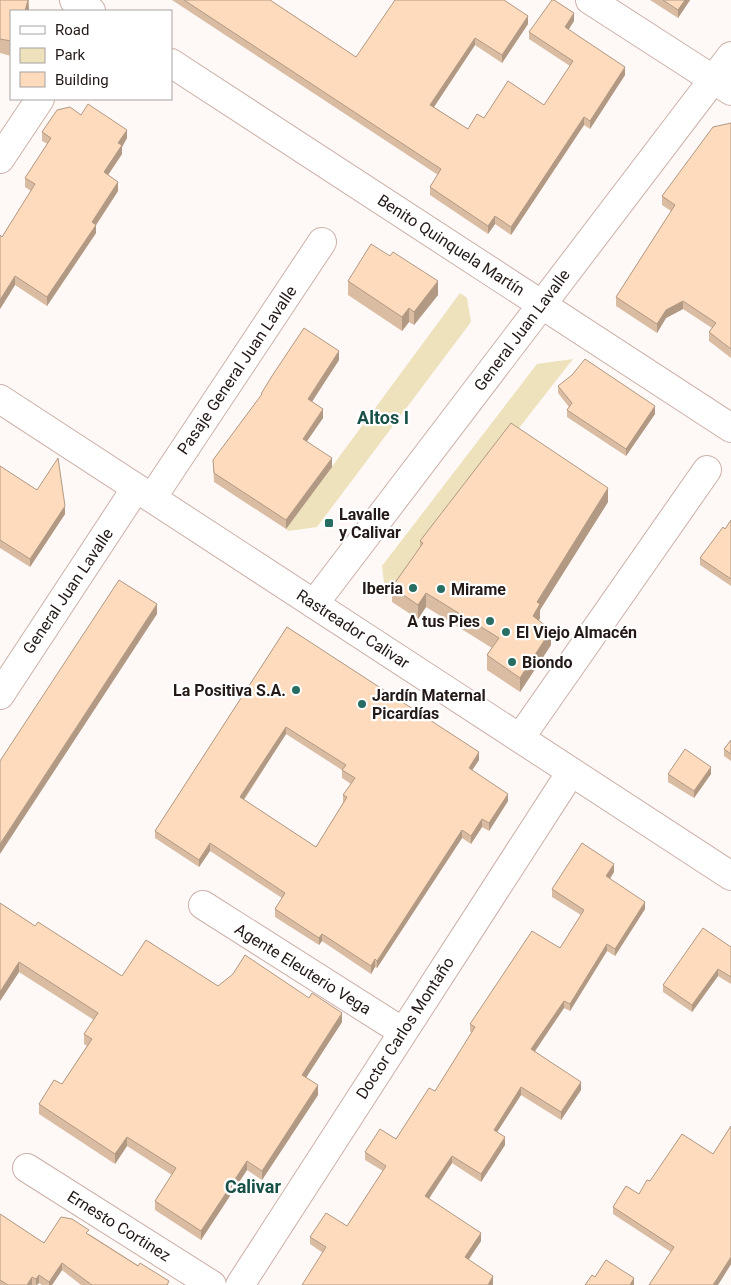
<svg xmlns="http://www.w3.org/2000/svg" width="731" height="1285" viewBox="0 0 731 1285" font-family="Roboto,sans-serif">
	<rect width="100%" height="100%" fill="#fef8f6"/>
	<!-- green -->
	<path fill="#ede2bb" d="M460,293L467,298L471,322L317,527L289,531L286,529Z
		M573,359L386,598L382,566L537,364Z"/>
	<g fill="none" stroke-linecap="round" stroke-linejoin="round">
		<defs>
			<path id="minor" d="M74,0L91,11
				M590,0L731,91
				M171,63L731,428
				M0,159L40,99
				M152,498L322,242
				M314,604L731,56
				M0,695L136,488
				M520,738L707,470
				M203,905L403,1032
				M27,1168L212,1285
				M240,1285L571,772"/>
			<path id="major" d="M0,399L731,876"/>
		</defs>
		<!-- minor casing -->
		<use href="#minor" stroke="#ccb0a8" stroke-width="30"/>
		<!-- major casing -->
		<use href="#major" stroke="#ccb0a8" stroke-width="30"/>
		<!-- minor -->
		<use href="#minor" stroke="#fff" stroke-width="28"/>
		<!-- major -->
		<use href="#major" stroke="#fff" stroke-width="28"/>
	</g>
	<!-- wall -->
	<path fill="#dabca2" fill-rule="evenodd" d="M0,0H29V11H11V56L0,53Z
		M172,0H270L356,57L528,24L502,63L475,45L434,107L468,129L484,118L544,105L570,66L529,39V32L574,21L568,30L625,75L590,129L584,125L511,235L495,224L488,234L430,195V187L438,175Z
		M650,0H690L678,18Z
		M81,115L127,138L122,147V154L108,175L118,191L96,225V233L47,306L15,285L0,309V235L2,237L31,191L25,187V178L48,144L42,141V132Z
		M731,123V358L709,341V332L712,328L683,309L666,318L657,333L616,306V297L671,211L662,205V196Z
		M348,281L438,295L414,325L409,322L402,331L348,295Z
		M339,360L312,401L323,418L307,441L332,467L286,529L214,482L213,460L261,396V394Z
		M558,386L655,414L626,456L567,417V410L569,407L558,393Z
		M0,466L65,514L30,567L0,548Z
		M608,502L540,610V618L539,620L551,645L520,692L487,670V655L492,648L426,607L418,619L392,602V587L420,548V541Z
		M731,520V586L700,565V558L725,529Z
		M287,627L479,760L472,770L508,801L489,831L482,827L471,844L462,838L377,968L375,967L371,974L322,941L319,945L275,917V909L282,898L210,851L199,867L155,838V831ZM286,734L342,770V778L351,784L343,795V803L316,847L244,800Z
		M731,740V761L724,756V749Z
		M668,774H711L694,798L668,782Z
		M614,872L610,879L645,909L615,956L607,951L570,1011L564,1008L535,1051L581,1090L561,1120L521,1095L497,1132L505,1145L481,1182L452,1163L429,1199L481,1241L468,1260L493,1284L323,1253L310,1244V1237L347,1226L383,1171L365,1160V1152L396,1139L435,1091L472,1033L470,1031V1024L560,948L581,915L552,897V889Z
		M0,903L35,926L122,976L218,986L342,1022L306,1077L318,1095L262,1180L247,1170L201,1240L155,1210V1201L172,1175L127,1146L115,1164L39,1114V1104L62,1084L87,1046L84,1044V1034L94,1020L19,972L0,1001Z
		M731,947V984L718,976L692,1012L663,992V985Z
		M731,1126V1264L718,1285H649L671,1252L613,1214V1207L639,1194L650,1181L713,1154Z
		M0,1214L44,1243L89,1234L169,1285H81L62,1270L52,1285H42L39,1283L37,1285H0Z"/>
	<!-- shaded-wall -->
	<path fill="#b19984" d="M28,0L29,11H25Z
		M685,0H690L678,18V10Z
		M574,13V21L565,35V27Z
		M528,16V24L502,63V55Z
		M475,38V45L430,113V105Z
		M625,67V75L590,129V121Z
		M584,117V125L511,235V227Z
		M127,130V138L122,147V154L104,181V172L118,143Z
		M118,182V191L96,225V233L47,306V297L92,222Z
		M495,216V224L488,234V226Z
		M15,276V285L0,309V300Z
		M438,281V295L414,325V312Z
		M683,301V309L666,318L657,333V324L666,310Z
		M409,308V322L402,331V317Z
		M339,351V360L308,408V399Z
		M655,406V414L626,456V449Z
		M323,409V418L303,447V439Z
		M332,458V467L286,529V520Z
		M608,488V502L540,610V618L533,630V616L537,602Z
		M65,506V514L30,567V559Z
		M426,593V607L418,619V605Z
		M157,604V614L0,854V844Z
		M551,630V645L520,692V678Z
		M286,727V734L240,805V797Z
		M479,752V760L469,775V768Z
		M711,767V774L694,798V791Z
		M508,794V801L489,831V823Z
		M482,819V827L471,844V836Z
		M462,830V838L377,968V961Z
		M210,843V851L199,867V860Z
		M614,864V872L606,884V876Z
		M645,902V909L615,956V949Z
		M322,934V941L319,945V938Z
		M607,944V951L570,1011V1004Z
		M375,959V967L371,974V966Z
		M19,962V972L0,1001V992Z
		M718,969V976L692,1012V1005Z
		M564,1001V1008L531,1057V1049Z
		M342,1013V1022L302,1084V1075Z
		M581,1082V1090L561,1120V1112Z
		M318,1085V1095L262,1180V1171Z
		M521,1087V1095L494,1137V1130Z
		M127,1137V1146L115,1164V1154Z
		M505,1137V1145L481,1182V1174Z
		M452,1156V1163L425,1204V1196Z
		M247,1161V1170L201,1240V1231Z
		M481,1233V1241L465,1265V1257Z
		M731,1257V1264L718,1285H713Z
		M62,1263V1270L52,1285H49V1282Z
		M39,1275V1283L37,1285H36V1279Z
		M493,1276V1285H488Z
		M32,1277V1285H27Z
		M634,1278V1285H630Z"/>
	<!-- building -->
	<path fill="#fddbbc" stroke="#b19984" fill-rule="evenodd" d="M0,0H28L25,11H11V41L0,39Z
		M184,0H270L356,57L395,0H504L528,16L502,55L475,38L430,105L468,129L477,114L484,118L508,81L544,105L573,61L529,32L552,0H554L574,13L565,27L625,67L590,121L584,117L511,227L495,216L488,226L430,187L441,169Z
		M663,0H685L678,10Z
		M88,104L127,130L118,143L122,145L104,172L118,182L92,222L96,225L47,297L15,276L0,300V235L2,237L35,184L25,178L51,138L42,132L57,110L70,107L81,115Z
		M731,123V349L709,332L716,323L683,301L666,310L657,324L616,297L675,205L662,196L713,127Z
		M371,244L390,256L393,252L438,281L414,312L409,308L402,317L348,281Z
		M304,328L339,351L308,399L323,409L303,439L332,458L286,520L214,473L213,460L262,394H261L272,376Z
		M585,359L655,406L626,449L567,410L572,403L558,386L572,375Z
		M511,423L608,488L537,602L540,604L533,616L551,630L520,678L487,655L499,638L426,593L418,605L392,587L423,543L420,541Z
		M58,458L65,506L30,559L0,540V466L37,490Z
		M731,520V579L700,558L723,527L725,529Z
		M119,580L157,604L0,844V761Z
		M287,627L479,752L469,768L508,794L489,823L482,819L471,836L462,830L377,961L375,959L371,966L322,934L319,938L275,909L285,893L210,843L199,860L155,831ZM286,727L346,765L342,770L355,778L343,795L347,797L316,847L240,797Z
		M731,740V754L724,749Z
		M685,749L711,767L694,791L668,774Z
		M582,843L614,864L606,876L645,902L615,949L607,944L570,1004L564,1001L531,1049L581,1082L561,1112L521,1087L494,1130L505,1137L481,1174L452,1156L425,1196L481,1233L465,1257L493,1276L488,1285H302L326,1247L310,1237L326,1213L347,1226L386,1166L365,1152L380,1129L396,1139L429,1088L435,1091L475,1027L470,1024L532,931L560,948L584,910L552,889Z
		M0,903L35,926L38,922L122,976L146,940L218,986L233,974L245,955L309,998L312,993L342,1013L302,1075L318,1085L262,1171L247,1161L201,1231L155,1201L176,1168L127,1137L115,1154L39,1104L54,1080L62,1084L92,1039L84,1034L98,1013L19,962L0,992Z
		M703,928L731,947V977L718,969L692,1005L663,985Z
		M731,1126V1257L713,1285H649L674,1247L613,1207L626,1186L639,1194L647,1180L650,1181L682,1134L713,1154Z
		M0,1214L44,1243L61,1217L72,1219L89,1230L86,1233L138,1266L140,1263L169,1281L167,1285H92L62,1263L49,1282L39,1275L36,1279L32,1277L27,1285H8L0,1280Z
		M606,1260L634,1278L630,1285H585L592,1275L595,1277Z"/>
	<!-- markers -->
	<g fill="#276d62" stroke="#fff" stroke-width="2">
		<rect x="324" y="518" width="10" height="10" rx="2.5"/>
		<circle cx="413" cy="588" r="5"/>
		<circle cx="441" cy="589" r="5"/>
		<circle cx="490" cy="621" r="5"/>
		<circle cx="506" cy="632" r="5"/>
		<circle cx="512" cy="662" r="5"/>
		<circle cx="296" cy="690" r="5"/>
		<circle cx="362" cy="704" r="5"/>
	</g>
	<g text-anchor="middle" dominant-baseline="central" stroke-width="4.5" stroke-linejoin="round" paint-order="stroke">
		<!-- street labels -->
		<g font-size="16" fill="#231916" stroke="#fff">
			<text transform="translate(451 245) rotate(33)">Benito Quinquela Martín</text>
			<text transform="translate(522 330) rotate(-53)">General Juan Lavalle</text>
			<text transform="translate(237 370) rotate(-56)">Pasaje General Juan Lavalle</text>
			<text transform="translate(68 591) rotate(-56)">General Juan Lavalle</text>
			<text transform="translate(353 629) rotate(33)">Rastreador Calivar</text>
			<text transform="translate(303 969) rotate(32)">Agente Eleuterio Vega</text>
			<text transform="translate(405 1028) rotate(-57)">Doctor Carlos Montaño</text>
			<text transform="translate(119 1226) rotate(32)">Ernesto Cortinez</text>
		</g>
		<!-- poi labels -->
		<g font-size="16" font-weight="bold" fill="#231916" stroke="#fff" text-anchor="start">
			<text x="339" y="514">Lavalle<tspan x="339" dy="18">y Calivar</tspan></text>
			<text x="403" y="588" text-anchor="end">Iberia</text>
			<text x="451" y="589">Mirame</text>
			<text x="480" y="621" text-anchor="end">A tus Pies</text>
			<text x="516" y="632">El Viejo Almacén</text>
			<text x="522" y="662">Biondo</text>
			<text x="286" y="690" text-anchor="end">La Positiva S.A.</text>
			<text x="372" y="695">Jardín Maternal<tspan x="372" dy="18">Picardías</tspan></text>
		</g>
		<!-- neighbourhood labels -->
		<g font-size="18" font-weight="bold" fill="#185047" stroke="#fff">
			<text x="383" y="417">Altos I</text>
			<text x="253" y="1186">Calivar</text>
		</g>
	</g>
	<!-- legend -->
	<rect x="10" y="10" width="162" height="90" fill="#ffffff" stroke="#a7a3a2"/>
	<rect x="20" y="26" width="25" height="8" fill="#ffffff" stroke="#a7a3a2"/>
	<text x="55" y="35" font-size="15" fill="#231916">Road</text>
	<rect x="20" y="48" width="25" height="15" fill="#ede2bb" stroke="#a7a3a2"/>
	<text x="55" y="60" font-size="15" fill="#231916">Park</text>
	<rect x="20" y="72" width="25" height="15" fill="#fddbbc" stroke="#a7a3a2"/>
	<text x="55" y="85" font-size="15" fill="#231916">Building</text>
</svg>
